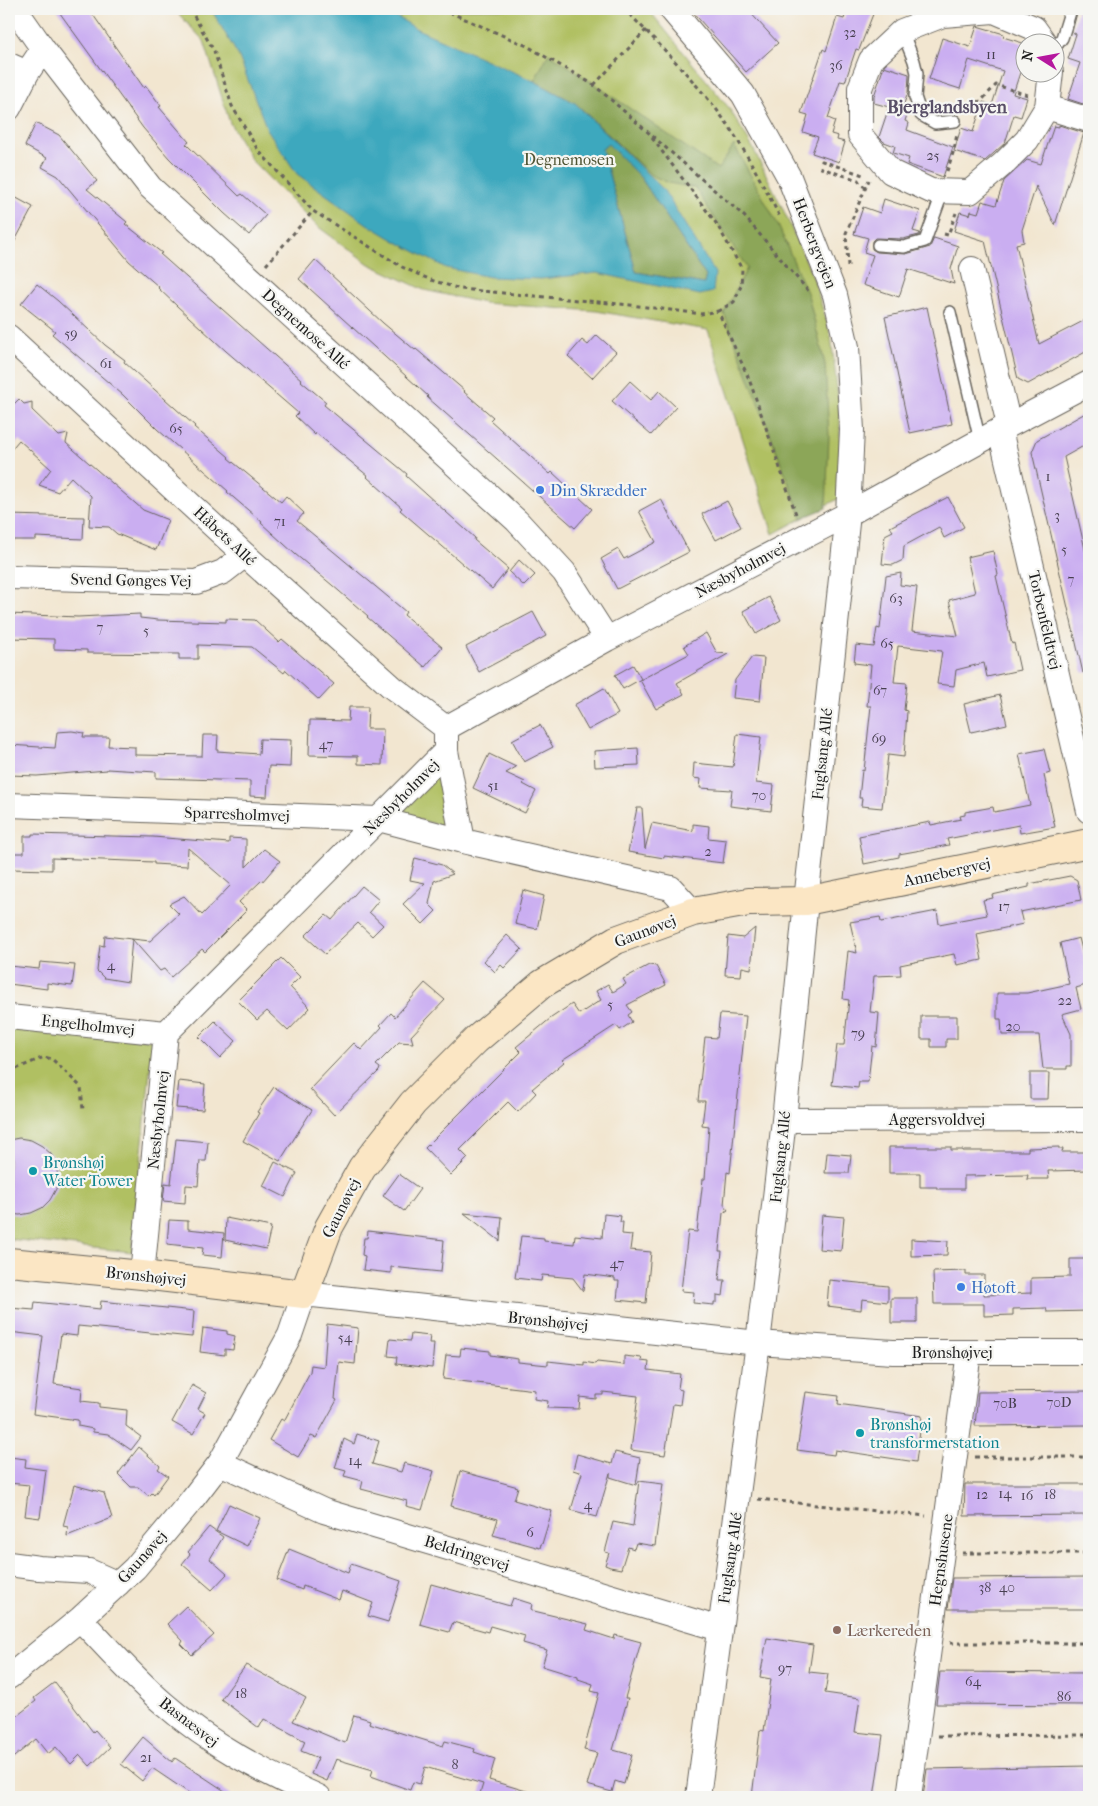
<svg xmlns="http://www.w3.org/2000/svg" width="1098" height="1806" viewBox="0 0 1098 1806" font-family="'IM FELL French Canon',serif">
	<rect width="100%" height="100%" fill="#f6f6f2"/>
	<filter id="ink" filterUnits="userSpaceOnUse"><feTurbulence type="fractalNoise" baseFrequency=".02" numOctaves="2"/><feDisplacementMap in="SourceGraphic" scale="10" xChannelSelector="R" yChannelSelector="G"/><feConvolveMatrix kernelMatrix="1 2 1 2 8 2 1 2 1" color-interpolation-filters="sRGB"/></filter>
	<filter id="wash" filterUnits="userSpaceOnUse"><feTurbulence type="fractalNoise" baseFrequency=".0096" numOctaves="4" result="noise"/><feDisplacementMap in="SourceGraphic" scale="20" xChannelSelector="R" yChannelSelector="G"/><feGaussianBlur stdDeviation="1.12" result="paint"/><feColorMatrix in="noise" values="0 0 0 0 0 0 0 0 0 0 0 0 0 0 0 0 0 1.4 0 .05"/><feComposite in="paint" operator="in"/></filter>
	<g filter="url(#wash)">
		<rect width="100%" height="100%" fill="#f2e6d0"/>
		<!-- green -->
		<path fill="#b0c062" stroke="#666e3f" d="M174,9H648L729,108L753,148L782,207L813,277L831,336L840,414V498L773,534L708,330L596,311L484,303L424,290L369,264L317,226L252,161L230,123L204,41Z
			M437,773L442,776L451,825L446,827L399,814Z
			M9,1027L153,1040L132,1252L9,1239Z"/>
		<!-- forest -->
		<path fill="#8ca658" stroke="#54613a" d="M549,53L718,169L734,145L778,225L808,295L825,364L829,436L826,508L802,518L724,313L747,268L695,188L669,183L651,175L575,103L534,81Z
			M608,143L641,178L706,276L704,284L636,272L602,149Z"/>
		<!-- water -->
		<path fill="#3ea8be" stroke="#2d626d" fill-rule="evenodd" d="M211,9H384L417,29L534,81L575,103L663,189L715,273L713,292L700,295L597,273L541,279L490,277L446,268L397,242L367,224L297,174L267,129L239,57ZM608,144L641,178L706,276L704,284L636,272L602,149Z"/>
		<g id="blocks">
			<!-- building -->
			<path fill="#caaef1" d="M57,9H89L144,88L146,86L161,106L159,107L189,142L186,144L239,196L242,194L266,215L249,235L224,213L169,158L143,128Z
				M690,9H747L778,43L746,72Z
				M847,9H875L859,50L856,49L845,82L840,81L828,118L835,121L831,134L838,136L837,140L845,142L839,162L812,153L818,137L803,132L808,115L801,113L823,49L826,51L837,17L844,19Z
				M1078,9H1089V106L1068,99L1080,63L1068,59L1076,34L1072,32Z
				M977,26L1004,34L1003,37L1026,44V54L1013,94L1027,98L1021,117L1014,115L1005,143L985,161L954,151L961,128L973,132L983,102L992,105L1003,71L969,60L960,89L929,79L942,38L970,47Z
				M884,66L909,74L908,93L903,106L909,108L905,121L909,123L907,130L953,147L943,177L907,164L909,158L893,153L895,146L884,142L879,137L889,107L874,103V96Z
				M36,123L59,135L97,181L87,189L127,222L125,224L162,253L160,254L302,380L301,381L326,402L324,405L407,474L406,476L475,538L474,540L508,569L492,589L400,510L402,508L367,477L368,476L316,433L315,435L295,416L298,413L226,351L177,306L158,288L159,287L129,261L58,176L42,167L47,158L25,146Z
				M1059,125L1084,133L1055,225L1036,186L1022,230L1024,242L1016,244L1039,344L1089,318V350L1028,384L1018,379L985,241L954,231L960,212L970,215L971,211L978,213L982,201L996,205L1004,181L1027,160L1041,164L1054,126L1059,127Z
				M9,194L33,207L9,252Z
				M884,199L920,211L913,231L920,233L919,235L903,239L875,238L872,241V249L877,252L906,254L930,247L934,238L958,246L951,269L954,284L908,269L899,297L863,285L873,255L864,252L868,238L854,234L863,207L880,213Z
				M315,260L383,323L415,350L416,349L465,391L464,392L493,417L490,420L550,474L552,472L592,509L575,528L427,397L428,396L299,279Z
				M37,284L58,301L105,345L125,360L124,362L195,426L194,427L229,457L228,458L281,502L286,496L304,513L297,521L406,612L404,615L442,647L425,667L367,617L368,616L332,585L295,554L261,523L262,522L227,492L228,491L157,429L123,395L52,334L55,331L21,304Z
				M927,307L952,424L910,433L885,317Z
				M597,335L616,352L592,378L568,356L582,340L588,345Z
				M630,381L651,400L659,391L676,407L651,435L612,401Z
				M19,399L24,404L32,402V410L59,436L68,434L66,443L143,510L168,520L156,550L117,534L109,527L89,526L91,496L71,477L58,492L39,485L51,469L19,440L9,452V409Z
				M1089,411V443L1064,457L1089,567V672L1083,673L1032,452L1037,440Z
				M948,497L964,527L944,538L939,527L904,546L903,560L893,565L882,564L885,535L893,531L890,527Z
				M661,499L689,552L617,589L601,559L618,549L624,559L656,542L639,511Z
				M727,501L741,527L716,540L702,514Z
				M9,515L84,517L83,539L36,537V540H9Z
				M993,551L998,575L996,576L1012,644L1014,643L1020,670L987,677L984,663L956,670L954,686L937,684L942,651L898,646L894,682L907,683L904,710L907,711L904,757L888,755L882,808L861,806L862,798H859L862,770L864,771L871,706H867L871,665L854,663L856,645L874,647L877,628L880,629L886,576L901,573L900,585L917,587L912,631L958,636L949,600L975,593L967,557Z
				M519,560L535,575L524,586L509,572Z
				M769,597L781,620L756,634L743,611Z
				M533,612L546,636L479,672L466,647Z
				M9,614L78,617L140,614V618L158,620L226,622V619L255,620L279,642L282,639L334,684L319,700L286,670L284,673L252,647L198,645V659H179V654L87,653V650L54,649V639L9,638Z
				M706,633L717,653L728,654L677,683L684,694L656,709L640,680L689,654L684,646Z
				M752,657L764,658L760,701L733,698L735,680Z
				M633,665L641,679L623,689L615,675Z
				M604,688L618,714L588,730L574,705Z
				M1000,695L1007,724L971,732L964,704Z
				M349,707H368L367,729H383L382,765L358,764V756L309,755L310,720L348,721Z
				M540,725L553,747L524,762L512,740Z
				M72,731L84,733L83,737H109L108,746L135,747V755L202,756L203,735H218L217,751L259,754L260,739L291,740L290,767L269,766L267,797L250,796V781L156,778V772L107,769V770L37,776L9,775V745L55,748L57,732Z
				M737,734L761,737L756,783L774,785L771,811L730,806L732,790L700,788L701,779L693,778L694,763L733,767Z
				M638,748L639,765L595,767L594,751Z
				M1044,749L1050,773L1044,775L1055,827L1020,833L1019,825L947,839L949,845L899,854V857L864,864L859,836L930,822L931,825L961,819L960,816L965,815V812L993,807L994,812L1030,805L1019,754Z
				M489,754L516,767L506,773L525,782L523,784L536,791L525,813L473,788Z
				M637,808H642L645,849L652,823L693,831V824L709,826L708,838L726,840L723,863L664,856V858L628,852Z
				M32,834L153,837L229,843V838L246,839V867L264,849L280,861L262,882L261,881L239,902L247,910L205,952L202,949L171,977L164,969L160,971L132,939L128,982L104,978L97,971L100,945L104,946L105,936L150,941L179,914L169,904L184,896L202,915L231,885L188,848L187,866L154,864V862L52,858V870L9,869V853H24V836H32Z
				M415,858L442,865L453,874L434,881L429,904L436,911L423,924L403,904L425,883L410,880Z
				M1070,876L1077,880L1081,900L1020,912L1023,924L977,934L982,960L957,965L954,954L900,965L901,975L874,976L870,1012L879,1013L876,1047L872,1046L868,1082H859L858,1088L832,1085L837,1045H844L849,1000L843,999L848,951L857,953L850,922L880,917L881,922L937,911L939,924L987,915L983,900L993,898L992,895L1029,887V884Z
				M362,886L379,900L369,912L383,925L372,936L358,923L325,954L305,936L326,915L332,920Z
				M523,890L544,896L537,929L515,924Z
				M755,928L751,969L742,967L741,976L725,975L728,936L743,938Z
				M507,935L522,949L504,968L501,965L495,972L484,961Z
				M1079,938L1086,965L1089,964V984L1076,988L1081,1009L1062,1014L1071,1034V1066H1067V1069H1043L1039,1035H1002L1001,1019H997V993H1027L1069,984L1060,943Z
				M281,958L300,977L290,987L310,1008L288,1031L267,1011L257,1020L238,1001Z
				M40,962L75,965L72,986L47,983V989L9,984V966L39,969Z
				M649,965L656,966L666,985L627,1005L632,1012L628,1015L632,1022L620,1030L616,1025L562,1060L564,1062L532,1089L536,1093L518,1112L508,1102L460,1150L468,1158L451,1175L425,1148L521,1052L516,1047L551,1018L572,1004L579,1014L601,1000L596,991L608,984L613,992L626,984L623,979Z
				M425,983L445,1000L411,1036L413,1043L399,1042L376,1065L380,1068L379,1071L334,1115L310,1089L354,1043L361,1050L382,1027L380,1025L391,1013L395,1017Z
				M720,1014L746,1016L730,1173L727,1172L724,1205L728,1210L723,1213L719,1251H722L719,1280H725L723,1296L717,1295V1302H714V1305L693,1303L694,1292L681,1291L688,1231L697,1232L703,1179H705L709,1126L702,1125L705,1101H698L705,1037L717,1038Z
				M921,1016H957V1039H946V1047H931V1039H921Z
				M215,1021L236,1041L220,1058L199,1037Z
				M1030,1073H1049L1048,1099H1030Z
				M179,1081L205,1084L203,1110L176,1108Z
				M274,1087L312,1110L280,1161L243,1141L259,1113L257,1112Z
				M19,1138L31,1140L42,1146L51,1154L56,1165L58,1177L56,1189L50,1200L42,1208L31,1213L20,1215L9,1214V1140Z
				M176,1139L208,1142L206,1161H200L198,1186L186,1185L185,1203L163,1201L165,1183L171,1184Z
				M889,1147H951V1150H963V1151H1028V1148L1059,1147V1149H1063L1062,1152H1089V1170L1048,1171L1049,1179H1027L1028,1175L964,1176V1189H937V1187H920V1173H889Z
				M827,1153L851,1155L849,1173H825Z
				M275,1162L297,1173L285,1197L263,1186Z
				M399,1174L420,1189L404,1211L383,1196Z
				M464,1213L502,1217L500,1241Z
				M604,1214L621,1216L620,1222H623L622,1234L632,1235L630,1250L651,1252L646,1303L617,1300L619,1281H615V1278L585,1274L583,1291L573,1278L542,1275L541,1281L515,1278L521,1236L544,1238V1241L574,1244L575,1235L602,1238Z
				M822,1215L844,1217L841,1251L819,1249Z
				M226,1218L271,1227L266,1249L225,1240Z
				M169,1220L188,1221V1229L224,1233L222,1257L202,1255L203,1248L167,1244Z
				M368,1231L444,1240L441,1272L391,1267V1273L363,1270L365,1256L362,1255L364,1238H367Z
				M911,1239L948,1241L947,1255L911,1256Z
				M1070,1259H1089V1311L1047,1312L1046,1308L1013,1309V1315L984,1316V1304H934L933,1272L966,1271V1275H984V1295L1031,1293V1278L1070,1277Z
				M829,1280L888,1286V1302L862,1299L861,1310L827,1306Z
				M891,1298H917V1323H891Z
				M101,1301L194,1311L192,1337L78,1326L77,1336L61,1334L54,1384L82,1388L81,1401L99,1403V1407L127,1410L126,1426L141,1437L131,1450L108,1434L93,1432V1429L78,1426V1420L33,1414L43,1336L9,1332V1308L34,1310L35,1302L100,1309Z
				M327,1324L358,1328L355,1364L339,1362L335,1399L337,1400L316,1438L311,1436L298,1457L269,1440L281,1419L284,1421L310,1372L311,1365L324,1367Z
				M203,1328L227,1331V1334L235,1336L233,1350L225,1349V1355L200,1352Z
				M411,1334L430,1336L429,1343H434L432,1368L396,1364L397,1357L388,1356L390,1339L410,1341Z
				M461,1348L490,1351V1355L518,1359V1362L548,1365V1361L584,1365V1362L595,1364L597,1362L624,1365V1356L642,1358L641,1361L649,1362L648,1370L680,1374L678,1389L682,1390L680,1405L673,1404L665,1455L631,1450L638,1396L603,1392V1395H596V1399L580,1397L579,1409L547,1408L548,1401L534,1399L535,1390L443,1379L446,1355L460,1356Z
				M192,1385L206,1393L198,1409L205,1413L193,1434L172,1422Z
				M1089,1391V1425L975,1426L978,1392Z
				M806,1392L839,1396L838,1404L922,1416L916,1462L835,1450L834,1455L797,1450Z
				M357,1434L379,1441L372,1464L401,1472L404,1463L434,1471L422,1510L406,1506L407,1501L361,1489L363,1481L344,1476L346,1471L335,1468L344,1439L354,1444Z
				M139,1447L160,1466L158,1469L168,1476L154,1495L152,1493L149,1496L138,1487H131L118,1474Z
				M615,1452L640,1458L636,1485L610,1477V1473L597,1517L571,1510L582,1473L573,1470L577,1454L612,1464Z
				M9,1457L26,1459L25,1467L46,1470L40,1518L25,1516L29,1485L9,1483Z
				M460,1471L518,1487L514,1500L552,1511L542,1544H541L540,1548L493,1535L498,1519L451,1506Z
				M639,1481L663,1484L655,1546L636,1543L634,1549L628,1547L621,1569L610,1567L605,1565L609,1553L605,1552L613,1522L633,1526Z
				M965,1484H1089V1515L964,1516Z
				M74,1485L104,1493L112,1518L67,1536L68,1527L63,1526Z
				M229,1504L260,1518L247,1546L216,1531Z
				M209,1527L223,1537L210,1559L227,1574L212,1590L182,1564L190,1554L188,1552Z
				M289,1549L348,1573L351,1564L401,1581L388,1622L368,1616L373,1603L342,1591L339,1600L303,1586L302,1590L277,1580Z
				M1089,1577V1609H948L952,1578Z
				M431,1584L510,1606L513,1598L532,1604L531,1609L534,1611L588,1624L586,1630L614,1639L615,1635L641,1642L625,1698H628L613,1750L632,1755L624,1784L615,1781L612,1792L587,1785L597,1753L584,1750L599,1693L591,1691L593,1684L578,1679V1677L542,1666L547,1650L523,1643L525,1636L490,1626L488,1632L453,1622L449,1632L420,1624Z
				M186,1606L214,1635L192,1655L181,1644L183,1641L167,1624Z
				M767,1638L813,1645L809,1672L828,1674L825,1693L860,1698L855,1732L883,1735L874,1797H752L760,1730L764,1731L771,1679L760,1677Z
				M246,1665L306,1698L293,1721L345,1743L354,1715L370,1720L369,1723L443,1746L445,1741L475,1749L474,1752L495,1759L489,1780L533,1793L532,1797H479L483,1784L425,1767L420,1784L413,1782L410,1790L371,1776L373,1770L336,1759L327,1781L311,1774L318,1758L301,1751L305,1741L264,1719L259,1728L221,1699Z
				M940,1672L1089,1673V1705L936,1704Z
				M55,1682L93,1732L95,1730L110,1747L90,1766L80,1755L71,1764L56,1747L48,1754L36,1739L9,1761V1722L36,1701L34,1698Z
				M143,1737L172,1762L175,1758L234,1797H195L152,1768L142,1781L121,1764Z
				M1089,1766V1797H923L927,1769Z"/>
		</g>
	</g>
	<g filter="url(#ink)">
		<use href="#blocks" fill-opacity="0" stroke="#67635b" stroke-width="1"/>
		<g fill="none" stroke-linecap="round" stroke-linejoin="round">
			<defs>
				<path id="lane" d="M902,31L914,61L917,73L915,97L921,115L935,123L955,121
					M1056,46L1062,38L1071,9
					M878,245L904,247L925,241L943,191
					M950,312L980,441"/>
				<path id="street" d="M15,9L43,49L150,187L517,521L564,572L607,639
					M671,9L743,94L789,177L835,295L847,347L852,430L848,514L806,901L784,1120L758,1343L698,1797
					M1044,42L1034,28L994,11L943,15L902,31L871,60L860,88V135L891,172L931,191L970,192L1003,164L1027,140L1047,107L1051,72
					M9,65L27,73
					M1047,107L1089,120
					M9,108L27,73L43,49
					M972,269L1009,425
					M9,337L245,555L392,687L446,728
					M1000,430L1089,811
					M9,577L196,582L223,572L245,555
					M446,751L463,841
					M9,805L378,819L463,841L671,888L693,912
					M9,1017L166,1033
					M784,1120L1089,1119
					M142,1275L166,1033L446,751V728L607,639L848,514L1000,430L1089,383
					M220,1463L324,1511L720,1629
					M9,1564L39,1568L89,1571L118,1584
					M80,1619C107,1647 134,1678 163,1703C211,1745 261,1771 319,1797
					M9,1677L80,1619L135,1568L190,1502L220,1463L290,1335L304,1294L758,1343L893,1352H1089
					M909,1797L969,1352"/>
				<path id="secondary" d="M9,1262L142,1275L304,1294L329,1227L362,1168L413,1103L476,1040L542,984L616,940L693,912L749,902L806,901L1089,843"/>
			</defs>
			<!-- lane casing -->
			<use href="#lane" stroke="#67635b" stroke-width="14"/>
			<!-- street casing -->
			<use href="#street" stroke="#67635b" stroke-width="26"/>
			<!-- secondary casing -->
			<use href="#secondary" stroke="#67635b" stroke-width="30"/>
			<!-- path -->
			<path stroke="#67635b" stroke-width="3" stroke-dasharray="4 4" stroke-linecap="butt" d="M190,9L214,51L232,106L258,150L313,211L402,267L431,280L460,289L630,305L701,314L718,311L749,379L797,517
				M442,9L527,46L594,85L744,216L810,293
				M624,9C655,39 686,72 713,105C740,139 760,179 780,217
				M594,85L646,30
				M963,109L967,104L981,101L996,85L1028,95
				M652,138L716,223L742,269L741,286L734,302L718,311
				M947,171L954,150L957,134
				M866,187L861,185L858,180L821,168L822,161L866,176
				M944,234L948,235L956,213
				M266,265L313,211
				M848,266L846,233L869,180
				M9,1072L44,1057L52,1059L81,1087L83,1110
				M975,1457H1089
				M758,1499L926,1516
				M962,1553H1089
				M950,1643H1089
				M938,1736L1089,1735"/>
			<!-- lane -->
			<use href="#lane" stroke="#fff" stroke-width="11"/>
			<!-- street -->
			<use href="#street" stroke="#fff" stroke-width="24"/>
			<!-- secondary -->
			<use href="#secondary" stroke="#fbe6c4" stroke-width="28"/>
		</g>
	</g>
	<!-- markers -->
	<g fill="#3f7fe0" stroke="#f6f6f2" stroke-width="2">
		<circle cx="540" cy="490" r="5"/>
		<circle cx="961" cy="1287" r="5"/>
	</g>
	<g fill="#0f9aa8" stroke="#f6f6f2" stroke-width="2">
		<circle cx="33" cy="1171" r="5"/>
		<circle cx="860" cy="1433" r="5"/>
	</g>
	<circle fill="#8d6e63" stroke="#f6f6f2" stroke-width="2" cx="837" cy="1630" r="5"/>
	<g text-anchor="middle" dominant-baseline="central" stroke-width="4.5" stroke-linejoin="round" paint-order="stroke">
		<!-- number labels -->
		<g font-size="14" fill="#484051">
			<text x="850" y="32">32</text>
			<text x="991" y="54">11</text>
			<text x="836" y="65">36</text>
			<text x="933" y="155">25</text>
			<text x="71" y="333">59</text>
			<text x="106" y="363">61</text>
			<text x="176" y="428">65</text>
			<text x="1048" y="476">1</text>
			<text x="1057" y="515">3</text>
			<text x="280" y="521">71</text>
			<text x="1064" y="549">5</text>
			<text x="1071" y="579">7</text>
			<text x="896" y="598">63</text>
			<text x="100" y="627">7</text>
			<text x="146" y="630">5</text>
			<text x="887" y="643">65</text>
			<text x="880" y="690">67</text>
			<text x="879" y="738">69</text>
			<text x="326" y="744">47</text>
			<text x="493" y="785">51</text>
			<text x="759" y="795">70</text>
			<text x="708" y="851">2</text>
			<text x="1004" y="906">17</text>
			<text x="111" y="965">4</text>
			<text x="1065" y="1000">22</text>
			<text x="610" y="1004">5</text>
			<text x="1013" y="1026">20</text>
			<text x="858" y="1033">79</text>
			<text x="617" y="1263">47</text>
			<text x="345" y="1337">54</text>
			<text x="1059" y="1402">70D</text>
			<text x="1005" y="1403">70B</text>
			<text x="355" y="1460">14</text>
			<text x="1005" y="1493">14</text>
			<text x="982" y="1494">12</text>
			<text x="1050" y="1494">18</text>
			<text x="1027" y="1495">16</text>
			<text x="588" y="1504">4</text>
			<text x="530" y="1532">6</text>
			<text x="985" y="1587">38</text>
			<text x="1007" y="1587">40</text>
			<text x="785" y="1668">97</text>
			<text x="973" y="1681">64</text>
			<text x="241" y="1693">18</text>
			<text x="1064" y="1696">86</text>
			<text x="146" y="1757">21</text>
			<text x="455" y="1764">8</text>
		</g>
		<!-- park labels -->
		<g font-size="16" fill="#505534" stroke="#f6f6f2">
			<text x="569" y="159">Degnemosen</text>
		</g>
		<!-- street labels -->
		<g font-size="16" fill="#1c1c1c" stroke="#f6f6f2">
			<text transform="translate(815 243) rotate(69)">Herbergvejen</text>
			<text transform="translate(306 329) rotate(42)">Degnemose Allé</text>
			<text transform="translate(225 536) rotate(43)">Håbets Allé</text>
			<text transform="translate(740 570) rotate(-28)">Næsbyholmvej</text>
			<text transform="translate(131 580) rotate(1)">Svend Gønges Vej</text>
			<text transform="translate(1045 620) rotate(77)">Torbenfeldtvej</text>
			<text transform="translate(822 754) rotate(-84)">Fuglsang Allé</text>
			<text transform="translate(401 797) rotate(-45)">Næsbyholmvej</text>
			<text transform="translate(237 814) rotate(2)">Sparresholmvej</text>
			<text transform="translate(947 872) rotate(-12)">Annebergvej</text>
			<text transform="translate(645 931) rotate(-21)">Gaunøvej</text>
			<text transform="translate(88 1025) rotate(6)">Engelholmvej</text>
			<text x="937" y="1119">Aggersvoldvej</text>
			<text transform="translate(158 1120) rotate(-84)">Næsbyholmvej</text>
			<text transform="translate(780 1157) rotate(-84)">Fuglsang Allé</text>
			<text transform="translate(341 1208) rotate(-63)">Gaunøvej</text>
			<text transform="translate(146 1276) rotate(6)">Brønshøjvej</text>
			<text transform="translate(548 1321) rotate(6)">Brønshøjvej</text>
			<text x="952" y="1352">Brønshøjvej</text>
			<text transform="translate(467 1553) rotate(17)">Beldringevej</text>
			<text transform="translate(142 1557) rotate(-48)">Gaunøvej</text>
			<text transform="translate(730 1558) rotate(-82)">Fuglsang Allé</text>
			<text transform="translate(941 1560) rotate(-82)">Hegnshusene</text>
			<text transform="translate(189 1722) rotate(38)">Basnæsvej</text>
		</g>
		<!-- shop labels -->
		<g font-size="16" fill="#366cbe" stroke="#f6f6f2" text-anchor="start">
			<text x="550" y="490">Din Skrædder</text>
			<text x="971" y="1287">Høtoft</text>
		</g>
		<!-- culture labels -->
		<g font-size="16" fill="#0d838f" stroke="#f6f6f2" text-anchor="start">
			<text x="43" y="1162">Brønshøj<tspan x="43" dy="18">Water Tower</tspan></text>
			<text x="870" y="1424">Brønshøj<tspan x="870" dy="18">transformerstation</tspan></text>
		</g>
		<!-- education labels -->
		<g font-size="16" fill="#785e54" stroke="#f6f6f2" text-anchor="start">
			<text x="847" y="1630">Lærkereden</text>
		</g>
		<!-- neighbourhood labels -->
		<g font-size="18" font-weight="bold" fill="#594f67" stroke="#f6f6f2">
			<text x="947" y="107">Bjerglandsbyen</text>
		</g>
	</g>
	<!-- margin -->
	<rect width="1098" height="1806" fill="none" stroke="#f6f6f2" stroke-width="30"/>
	<!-- north arrow -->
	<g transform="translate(1040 58) rotate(281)"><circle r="24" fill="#f6f6f2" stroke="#9f9f9c"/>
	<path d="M0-4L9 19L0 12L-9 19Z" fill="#b5179e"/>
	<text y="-8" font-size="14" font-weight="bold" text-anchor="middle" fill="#1c1c1c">N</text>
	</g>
</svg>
